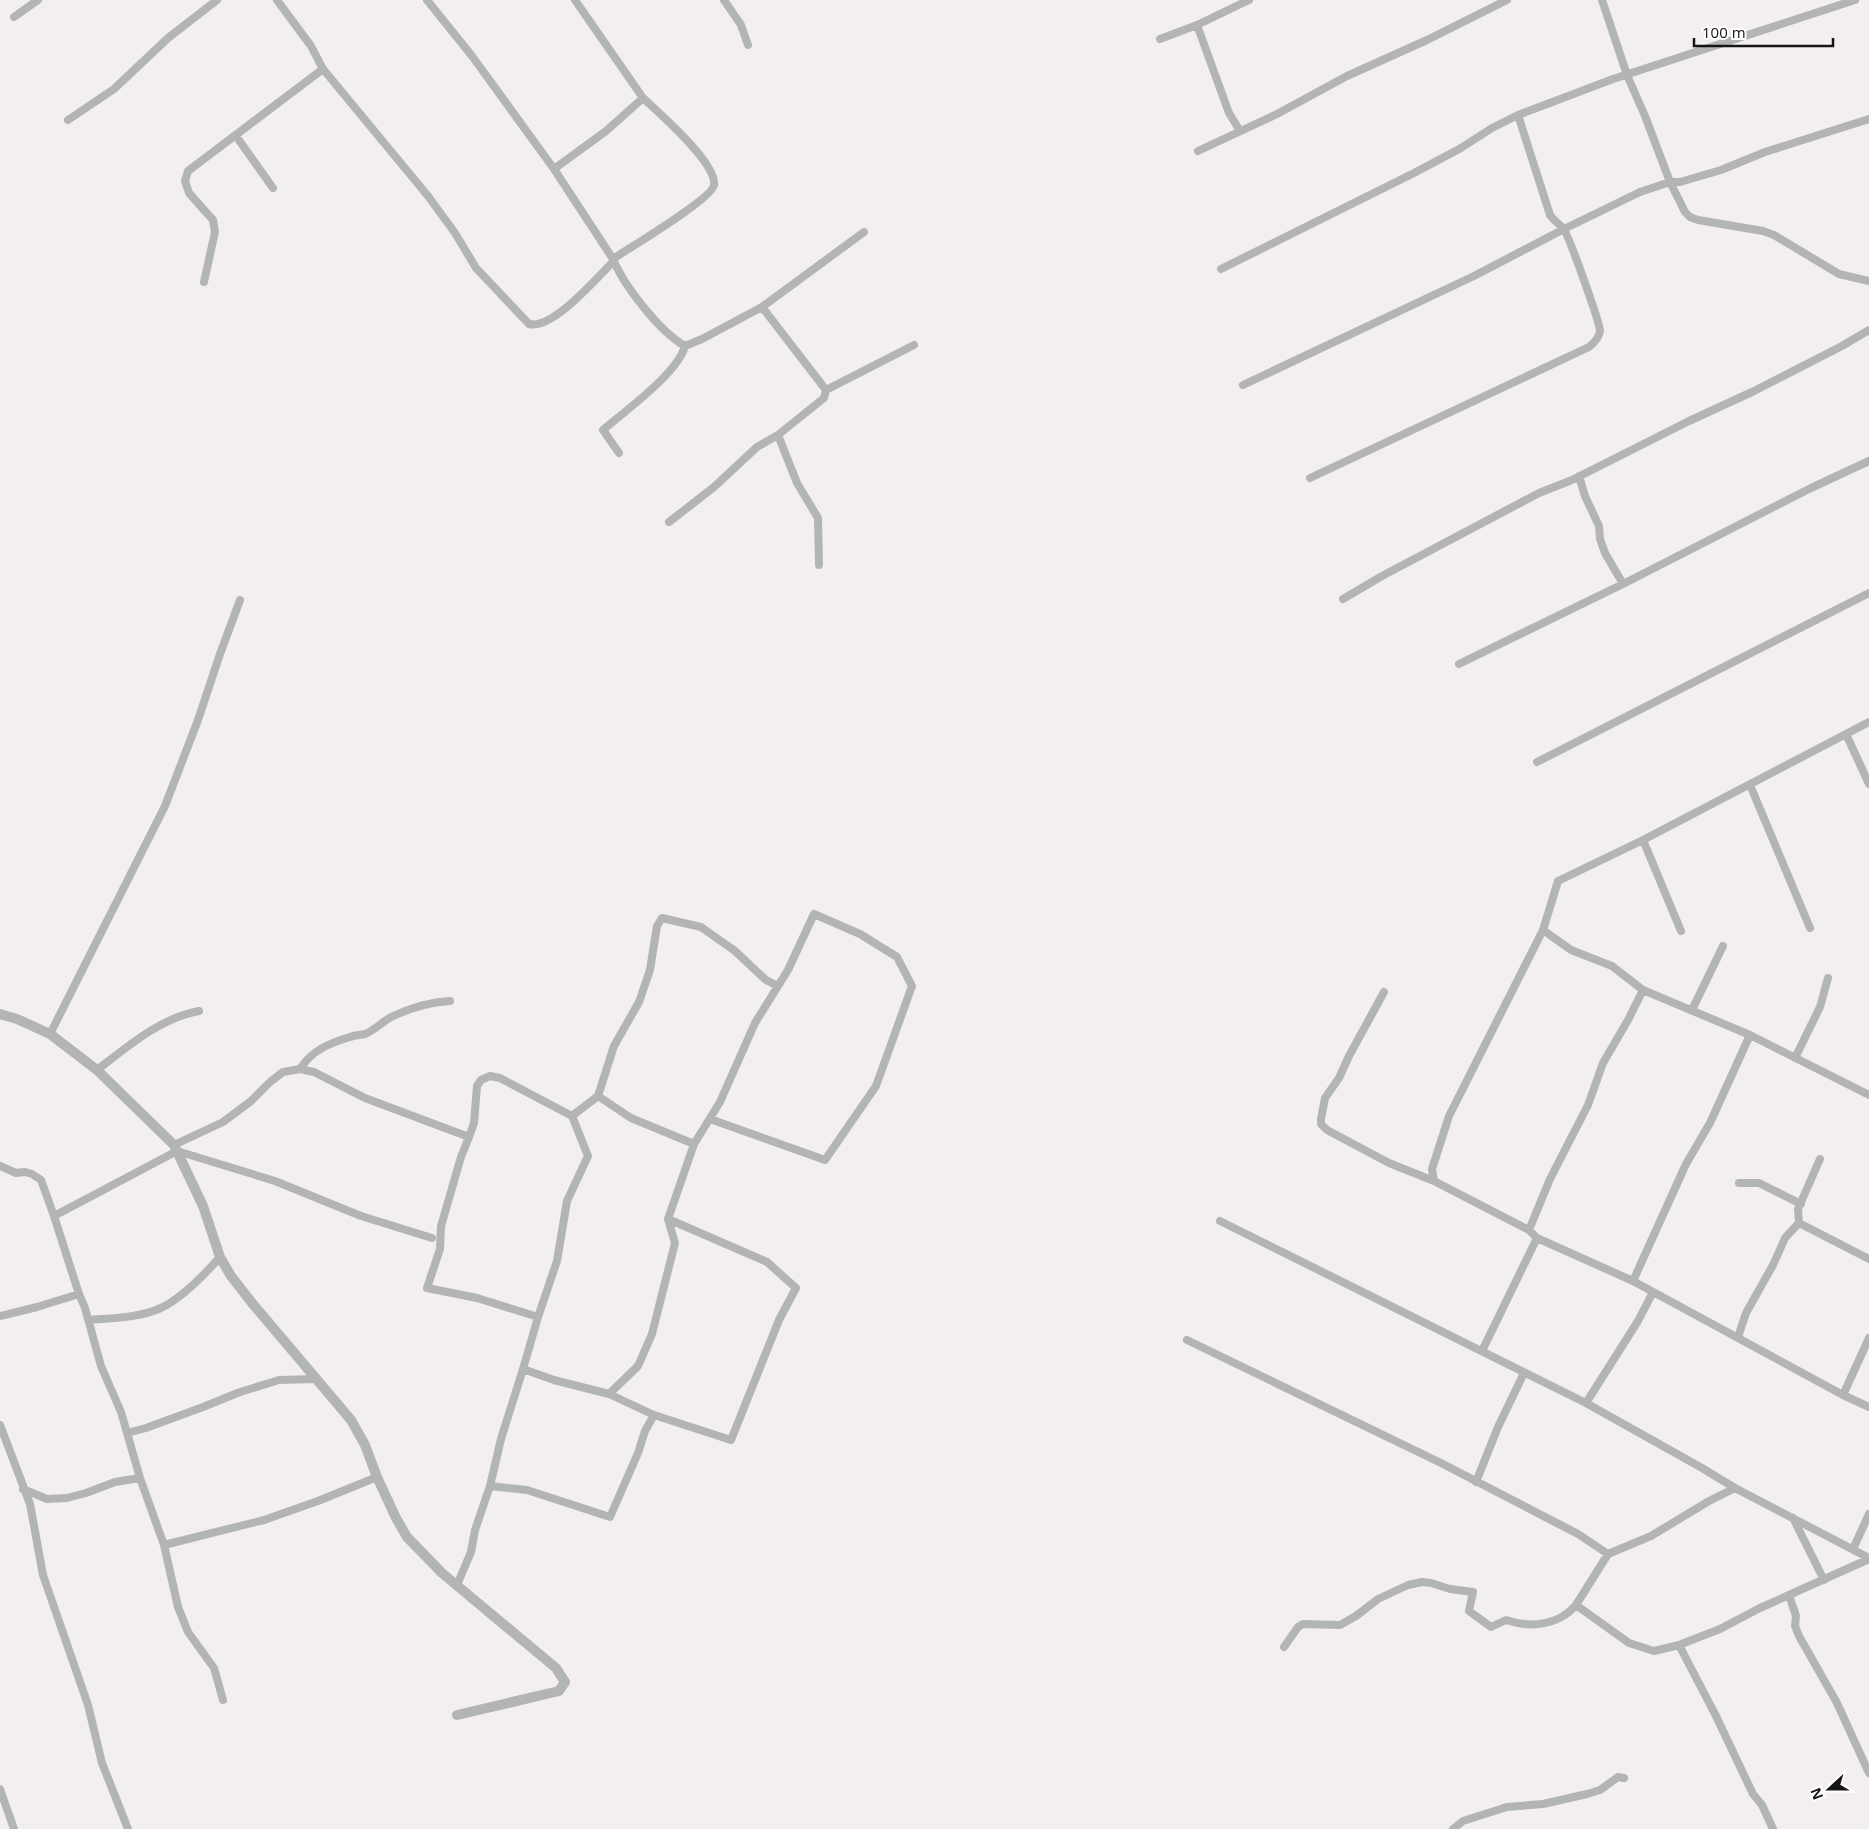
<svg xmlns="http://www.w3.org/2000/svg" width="1869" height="1829" viewBox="0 0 1869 1829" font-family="'Open Sans',sans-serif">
	<rect width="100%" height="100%" fill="#f3efef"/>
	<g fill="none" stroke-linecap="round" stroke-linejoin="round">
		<!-- minor -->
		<path stroke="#b2b4b5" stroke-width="8" d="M427,0L472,56L554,169L613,259C629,248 712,199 714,185C717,163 658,112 643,98
			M724,0L741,25L748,45
			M1602,0L1627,75L1645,116L1670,182L1685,212L1690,217L1698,220L1763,231L1774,235L1839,274L1869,281
			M14,17L38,0
			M1197,25L1229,113L1240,131
			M1160,39L1197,25L1249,0
			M323,69L428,196L455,233L476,268L529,324C553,330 597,277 614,261
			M68,120L114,89L168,38L217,0
			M236,136L273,188
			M1198,151L1277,114L1347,76L1427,40L1507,0
			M554,169L606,131L643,98L575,0
			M613,259C624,286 660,332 685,346
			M1221,269L1414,173L1461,148L1492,128L1518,115L1613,79L1855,0
			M204,282L215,232L213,220L189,193L185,181L188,171L323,69L311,46L277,0
			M685,346L702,339L762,307L864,232
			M1243,385L1474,276L1564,229L1640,192L1670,182H1680L1721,170L1765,152L1869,119
			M826,390L914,345
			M778,435L797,483L818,518L819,565
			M619,453L603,430C625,411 678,373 685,346
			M1579,476L1585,496L1599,526L1600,539L1605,553L1623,584
			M1310,478L1589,347C1594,343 1599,338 1600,331C1600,323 1568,233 1563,228C1558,223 1554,221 1550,215L1518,115
			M669,522L714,487L757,447L778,435L824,398L826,390L762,307
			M1343,599L1382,576L1539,493L1572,480L1689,421L1752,392L1842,346L1869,330
			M1459,664L1623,584L1811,488L1869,461
			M1846,734L1869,784
			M1537,762L1869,593
			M1750,785L1810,928
			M1643,840L1681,931
			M1543,930L1571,950L1612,966L1643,990L1628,1020L1603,1063L1588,1105L1550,1179L1529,1230L1434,1181L1432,1169L1449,1116L1543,930L1558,881L1643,840L1869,722
			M1384,992L1349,1056L1339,1078L1325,1098L1321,1119V1124L1327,1130L1389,1163L1434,1181
			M1692,1010L1723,946
			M50,1034L165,806L198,720L220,654L240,600
			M1750,1035L1869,1095
			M1795,1058L1820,1007L1828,978
			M300,1069C312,1050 330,1043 350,1037C355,1035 360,1035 365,1034C375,1030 382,1022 391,1017C408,1009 431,1002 450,1001
			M97,1070C127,1047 160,1018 199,1011
			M598,1096L614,1046L639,1002L650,970L657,926L662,918L701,927L735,951L766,980L778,986
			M469,1137L461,1157L441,1226L440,1249L427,1288L477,1298L538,1317L523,1369L554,1380L609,1394
			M694,1144L720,1102L755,1023L788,970L814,914L860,934L897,957L912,986L876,1086L825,1160L710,1119
			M174,1145L223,1122L251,1101L270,1082L283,1072L300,1069L314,1072L365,1098L469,1137L474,1123L477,1086L481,1080L490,1076L500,1078L572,1116L598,1096L631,1118L694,1144L668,1219L675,1243L652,1334L638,1366L609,1394L654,1415L645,1431L638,1453L610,1517L527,1490L490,1486L501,1439L523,1369
			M0,1166L16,1173L25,1172L32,1174L41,1180L54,1216L79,1294L85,1308L101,1366L121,1412L140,1478L164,1545L178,1607L188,1632L214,1668L223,1700
			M1739,1183H1759L1801,1204
			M54,1216L177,1151L275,1181L361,1216L432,1238
			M1220,1221L1586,1403L1702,1468L1735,1488L1869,1558
			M1799,1223L1798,1209L1820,1159
			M1529,1230L1537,1238L1633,1281L1843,1395L1869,1407
			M1633,1281L1686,1164L1710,1123L1750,1035L1643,990
			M0,1316L37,1307L79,1294
			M538,1317L557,1261L567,1201L588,1156L572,1116
			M89,1320C112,1318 139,1318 161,1308C182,1298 205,1274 220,1257
			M1738,1337L1746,1313L1773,1265L1785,1238L1799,1223L1869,1259
			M1187,1340L1441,1463L1578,1534L1608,1554
			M1482,1351L1537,1238
			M1843,1395L1869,1338
			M1586,1403L1638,1321L1653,1292
			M654,1415L731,1440L779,1320L796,1288L767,1262L668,1219
			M0,1425L30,1504L43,1575L88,1705L102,1763L128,1829
			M127,1433L146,1428L203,1407L240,1392L279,1380L316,1379
			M1476,1482L1498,1427L1524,1373
			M23,1489L47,1499L67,1498L86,1493L115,1482L140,1478
			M1793,1518L1824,1580
			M164,1545L264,1520L318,1501L377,1477
			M1853,1549L1869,1514
			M1869,1559L1789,1595L1796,1616L1795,1626L1799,1636L1837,1703L1869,1773
			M457,1585L471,1552L475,1530L490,1486
			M1576,1605L1629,1643L1654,1651L1679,1645
			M1284,1647L1298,1627L1303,1624L1340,1625L1356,1616L1378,1599L1408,1585L1422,1582L1431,1583L1450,1589L1473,1592L1469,1611L1491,1627L1506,1620C1530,1628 1558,1626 1576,1605L1608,1554L1651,1536L1709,1501L1735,1488
			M0,1789L14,1829
			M1453,1829L1463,1821L1507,1807L1543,1804L1587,1794L1600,1790L1618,1777L1624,1778
			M1773,1829L1762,1805L1753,1794L1715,1714L1679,1645L1720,1629L1760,1608L1789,1595"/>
		<!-- tertiary -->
		<path stroke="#b2b4b5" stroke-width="10" d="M0,1014L17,1019L50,1034L97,1070L174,1145L203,1206L220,1257L231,1276L252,1303L351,1420L365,1445L377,1477L396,1518L407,1537L442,1573L556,1668L565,1682L559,1691L457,1715"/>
	</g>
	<!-- north arrow -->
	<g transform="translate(1829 1789) rotate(249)" stroke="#fffdfd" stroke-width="4" paint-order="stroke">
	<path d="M0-4L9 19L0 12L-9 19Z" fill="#161414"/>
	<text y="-8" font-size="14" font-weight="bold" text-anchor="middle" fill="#161414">N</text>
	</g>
	<!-- scale -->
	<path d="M1694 38v8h139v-8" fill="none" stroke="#161414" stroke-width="2.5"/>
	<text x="1702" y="38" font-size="15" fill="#161414" stroke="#fffdfd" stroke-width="4" paint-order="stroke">100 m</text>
</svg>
